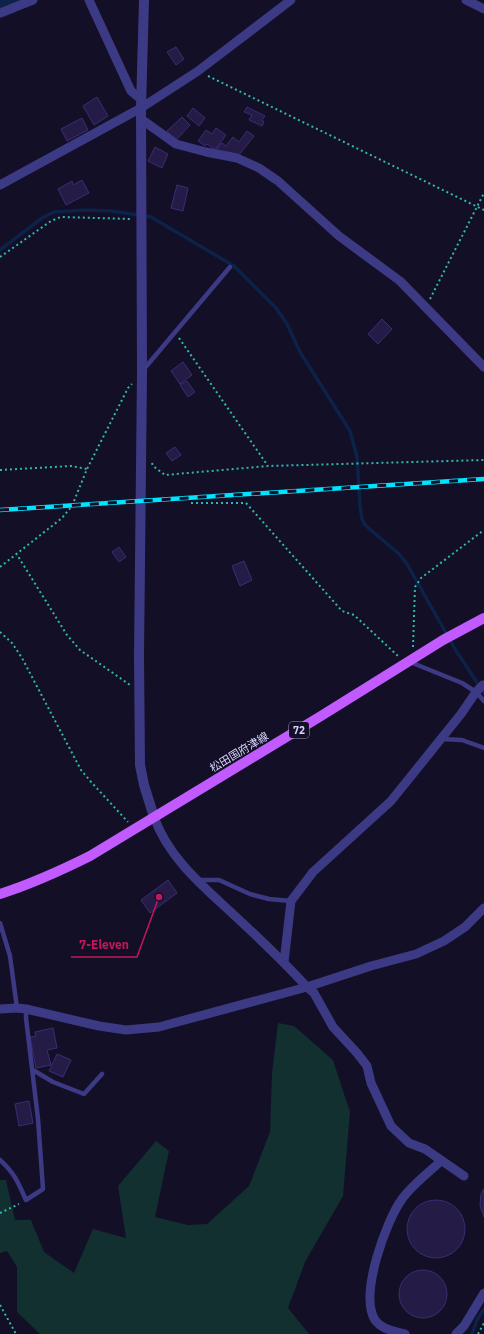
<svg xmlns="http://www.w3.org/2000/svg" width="484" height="1334" viewBox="0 0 484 1334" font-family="'IBM Plex Sans','Noto Sans JP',sans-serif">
	<rect width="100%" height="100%" fill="#130f26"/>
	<!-- green -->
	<path fill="#12302f" d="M278,1023L294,1026L333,1060L350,1112L343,1196L305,1262L288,1308L309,1334H40L17,1312V1267L7,1251L0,1253V1180H6L15,1220H31L44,1252L74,1273L93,1229L126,1238L118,1186L156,1141L169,1151L155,1217L188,1225L207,1224L249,1186L270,1132L272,1073Z"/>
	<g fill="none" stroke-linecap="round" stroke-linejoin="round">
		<!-- stream -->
		<path stroke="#0c2248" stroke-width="3.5" d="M0,250L42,218L54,212L87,210L112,211L151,217L234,266L276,308L287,324L300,352L350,431L357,457L360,505L362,519L365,525L399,554L407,564L455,649L484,693
			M472,1334L477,1320L484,1309"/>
		<!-- river -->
		<path stroke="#0c2248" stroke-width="20" d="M0,8L18,0"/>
	</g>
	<!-- building -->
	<path fill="#241b47" stroke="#3b2d73" d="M176,47L184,59L176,65L167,52Z
		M97,97L108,116L94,125L83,106Z
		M247,107L265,116L262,120L264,122L262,126L249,120L252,115L244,112Z
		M193,108L205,118L199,126L187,116Z
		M182,117L190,125L176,140L167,131Z
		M82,118L88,130L67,141L61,129Z
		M216,128L226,135L215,150L207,144L205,146L198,141L206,130L212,134Z
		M247,131L254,136L238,156L214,152L222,143L226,146L233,137L239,142Z
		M155,147L168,154L162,168L148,161Z
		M82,180L89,193L66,205L58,189L72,181L73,185Z
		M177,185L188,188L183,211L171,208Z
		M382,319L392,329L378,344L368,334Z
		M183,362L192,375L180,384L171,371Z
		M187,381L195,392L188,397L180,385Z
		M175,447L181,455L172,461L166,453Z
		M119,547L126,557L119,562L112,552Z
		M244,561L252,580L240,586L232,566Z
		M168,880L177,893L150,913L141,900Z
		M53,1028L57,1048L47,1050L51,1065L36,1068L30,1037L36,1036L35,1032Z
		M57,1054L71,1060L63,1077L49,1071Z
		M29,1101L33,1123L19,1126L15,1104Z
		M484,1189V1217L480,1206L481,1194Z
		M407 1229a29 29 0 1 1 58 0a29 29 0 1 1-58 0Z
		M399 1294a24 24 0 1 1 48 0a24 24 0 1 1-48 0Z"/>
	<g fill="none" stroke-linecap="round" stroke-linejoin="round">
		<!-- path -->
		<path stroke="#2fb8b0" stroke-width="2" stroke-dasharray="2 3" stroke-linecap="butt" d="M208,76L484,210
			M0,257L51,221L61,217L132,219
			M430,299L484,193
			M179,338L268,466
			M152,463L153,466L165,475L268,466L484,460
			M0,470L71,466L87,469
			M191,503H246L342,611L354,615L398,656
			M16,553L67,635L80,650L130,685
			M0,567L62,518L72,506L87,469L128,388L132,384
			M0,632L12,643L22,658L81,770L92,783L128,822
			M413,647L415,587L421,578L484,530
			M0,1213L19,1204
			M0,1305L16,1334
			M478,1334L484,1323"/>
		<!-- service -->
		<path stroke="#3d3a85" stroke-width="4.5" d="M144,369L230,267
			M410,662L462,683L476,692L484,701
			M441,739L462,740L484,748
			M198,880H219L250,894L269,899L291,901
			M0,923L10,956L17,1008
			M33,1070L53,1082L84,1094L102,1074
			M0,1160C15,1174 18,1182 26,1200L43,1189L38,1119L26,1018V1009"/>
		<!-- minor -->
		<path stroke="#3d3a85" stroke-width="9" d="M89,0L131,91L142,100
			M466,0L484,9
			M0,13L33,0
			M141,119L176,144L206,152L237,158L259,168L278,181L339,236L400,281L484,367
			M0,185L141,108L198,71L291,0
			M154,817C169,859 204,887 235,916C260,939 284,962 307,987L371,966L416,954L444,941L465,927L484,908
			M284,962L291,901L313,872L391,801L461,714L476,692L483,685
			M0,1009L17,1008L26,1009L99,1026L126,1030L159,1027L307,987L314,993L333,1027L357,1053L367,1066L371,1083L391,1126L409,1143L425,1149L464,1176
			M405,1334C395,1331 382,1330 375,1320C359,1295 386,1221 402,1199C412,1185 428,1173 441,1161
			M456,1334L464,1326L484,1293"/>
		<!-- tertiary -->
		<path stroke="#3d3a85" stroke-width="10" d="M144,0L141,108L142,372L139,656L140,765L144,785L154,817"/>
		<!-- primary -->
		<path stroke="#c25bff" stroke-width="10" d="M0,894C31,884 60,871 90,856L321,716L443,640L484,618"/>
		<defs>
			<path id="rail" d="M0,510L484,479"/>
		</defs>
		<!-- rail casing -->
		<use href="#rail" stroke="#00e5ff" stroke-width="4.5"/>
		<!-- rail -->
		<use href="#rail" stroke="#130f26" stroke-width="3" stroke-dasharray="9" stroke-linecap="butt"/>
	</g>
	<g text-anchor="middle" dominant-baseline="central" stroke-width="3" stroke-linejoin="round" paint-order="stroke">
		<!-- shield labels -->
		<rect fill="#130f26" stroke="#9e99be" stroke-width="1" x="289" y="722" width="20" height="16" rx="3"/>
		<g font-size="10" font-weight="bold" fill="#d9d4ff">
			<text x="299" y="730">72</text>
		</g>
		<!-- street labels -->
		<g font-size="11" fill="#d9d4ff" stroke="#130f26">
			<text transform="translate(239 752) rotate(-31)">松田国府津線</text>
		</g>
	</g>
	<!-- callouts -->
	<path fill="none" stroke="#c2185b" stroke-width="1.5" d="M159 897L137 957H71"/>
	<circle fill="#c2185b" stroke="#130f26" stroke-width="1.5" cx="159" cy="897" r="4"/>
	<g font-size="12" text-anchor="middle" font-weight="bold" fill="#c2185b" stroke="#130f26" stroke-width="3" stroke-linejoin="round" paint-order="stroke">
		<text x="104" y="949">7-Eleven</text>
	</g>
</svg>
